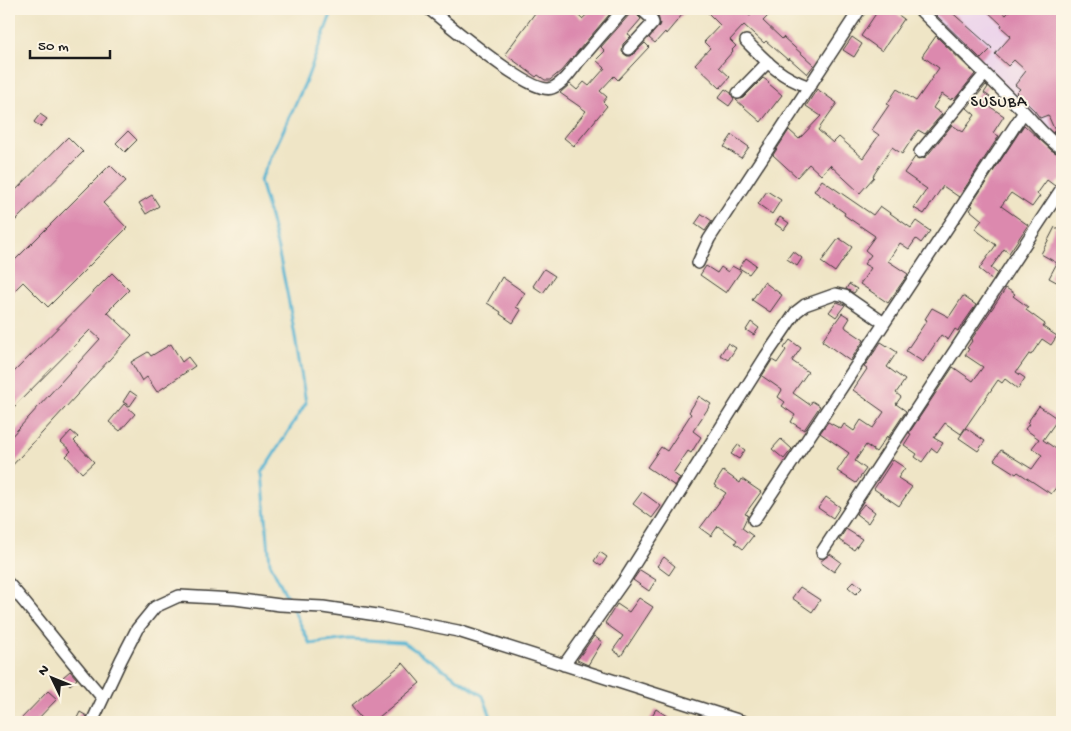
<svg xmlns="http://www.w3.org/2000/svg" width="1071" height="731" viewBox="0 0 1071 731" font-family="'Gochi Hand',sans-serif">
	<rect width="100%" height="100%" fill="#fcf5e5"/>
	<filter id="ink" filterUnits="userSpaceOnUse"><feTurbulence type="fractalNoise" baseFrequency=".02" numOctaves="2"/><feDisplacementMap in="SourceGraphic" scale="10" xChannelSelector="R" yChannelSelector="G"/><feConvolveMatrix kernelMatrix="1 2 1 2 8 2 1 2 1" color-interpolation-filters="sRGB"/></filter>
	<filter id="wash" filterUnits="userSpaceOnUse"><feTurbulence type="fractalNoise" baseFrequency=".0096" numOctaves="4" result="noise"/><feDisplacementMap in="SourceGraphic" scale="20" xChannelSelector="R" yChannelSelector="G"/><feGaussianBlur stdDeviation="1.12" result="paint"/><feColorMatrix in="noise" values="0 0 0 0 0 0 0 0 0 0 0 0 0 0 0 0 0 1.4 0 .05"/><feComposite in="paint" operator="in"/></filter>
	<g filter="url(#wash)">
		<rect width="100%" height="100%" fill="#efe5c6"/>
		<!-- built -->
		<path fill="#ebd1eb" d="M923,9H998L1062,70V140L1058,143Z"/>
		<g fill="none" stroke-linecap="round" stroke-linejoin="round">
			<!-- stream -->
			<path stroke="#53b3d2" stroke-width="3" d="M290,603L270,563L262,473L306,403C294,328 282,254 260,181L306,81L333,9
				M293,609L310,644L349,639L403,642L483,696L493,722"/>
		</g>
		<g id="blocks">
			<!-- building -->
			<path fill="#dc89ae" d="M530,9H571L582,19L593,9H614L561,71L550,80H545L538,75L536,77L505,54L535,13Z
				M631,9H634L636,14L641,19L628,34L631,36L623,44L622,52L627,56H631L645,43L649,47L618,80L614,76L600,91L607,97L603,102L607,106L574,146L564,138L586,111L560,93L570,84L577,90L584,82L589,86L605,68L596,60L605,51L601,47L630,14Z
				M652,9H687L666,34L665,32L655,43L649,38L660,24L658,15Z
				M704,9H742L750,16L756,9H775L763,21L782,39L783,37L814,65L807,74L789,58L788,60L766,41L764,43L744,25L730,40L736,46L732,50L733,51L719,67L730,77L720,88L695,64L710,48L704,42L720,25Z
				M879,9H901L897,14L904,19L882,51L861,36Z
				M939,9H948L992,48L981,59L934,13Z
				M985,9H999L1006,15L1012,9H1062V140L1053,132L1055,131L1048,115L1040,118L1034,110L1016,93L1020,89L1015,85L1026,71L1014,60L1008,66L995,54L1011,36L1001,27L1002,25Z
				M936,36L975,74L954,100L952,98L951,100L942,94L933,108L942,114L925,134L918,130L902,154L892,147L873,176L874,177L860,193L830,165L821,175L809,164L797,177L773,155L789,130L799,139L821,116L806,106L817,89L837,103L818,130L833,143L839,137L863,158L879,135L872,130L889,105L887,104L897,89L916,101L939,68L922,56Z
				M852,37L862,44L854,57L843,50Z
				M763,78L769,82L768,83L782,95L761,122L736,100L743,98Z
				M986,85L988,87L984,93L990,97L986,104L1004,116L993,133L999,136L959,197L943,186L924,214L914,208L927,189L904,173L915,157L919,159L926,157L952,125L963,132L975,115L967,108Z
				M725,89L731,93L734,99L729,106L718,98Z
				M40,114L47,119L40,127L34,122Z
				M1024,125L1051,150L1062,156V181L1058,182L1055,186L1047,180L1037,194L1040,196L1032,207L1011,193L1001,206L1028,225L1009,253L1004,249L991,268L997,273L993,280L979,269L996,245L975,229L982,220L970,210L973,206L971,205Z
				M128,131L137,140L125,152L116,143Z
				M732,135L749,147L741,158L724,147Z
				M68,137L83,152L9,227V197Z
				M110,165L126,181L103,203L127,228L48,307L23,282L9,296V266Z
				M822,180L873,215L880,206L911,228L916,221L930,231L921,243L916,239L909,249L900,243L888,261L908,274L888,303L860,284L871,268L864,264L871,255L865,250L875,236L844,215L845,213L814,191Z
				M767,191L781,200L772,214L758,204Z
				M152,195L159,206L146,214L139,203Z
				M702,214L712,221L705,231L695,224Z
				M780,217L789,223L784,230L775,224Z
				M1055,227L1062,232V285L1049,278L1057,263L1041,254Z
				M839,238L852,247L835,272L821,262Z
				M793,251L802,258L797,266L787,259Z
				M746,258L756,265L749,274L739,268Z
				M706,266L717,273L721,267L728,272L732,266L741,271L726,293L700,275Z
				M544,269L555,276L543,293L533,286Z
				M112,273L129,290L107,312L132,335L9,469V439L100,339L90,330L9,412V377Z
				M502,277L525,293L516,307L521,310L513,323L500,314L501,312L487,303Z
				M764,282L782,295L770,312L752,300Z
				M849,284L857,289L854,293L846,289Z
				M1006,288L1015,294L1013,296L1028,307L1026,310L1045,324L1043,327L1057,336L1051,345L1042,339L1031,355L1029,354L1016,372L1025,378L1018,389L1005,379L1002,383L998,380L961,434L945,423L934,438L943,443L937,452L932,448L922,462L915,457L917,454L904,445L911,434L909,433L953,367L973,381L983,367L965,355L969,349L967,348L972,341L971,340Z
				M963,296L976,305L958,331L955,329L948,340L941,335L923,362L906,351L927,320L925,319L932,308L949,317Z
				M837,302L845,305L836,317L829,312Z
				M842,313L850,318L845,326L846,328L864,340L850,361L822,341Z
				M751,322L759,328L754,335L746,330Z
				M790,340L801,348L792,361L808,372L793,393L810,405L812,401L820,406L804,430L791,422L795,415L782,406L785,402L778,397L782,390L762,376L772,360L777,363L786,350L784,348Z
				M881,342L897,352L887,367L905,380L896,393L901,397L896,404L906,411L888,438L887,436L876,452L866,445L855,461L866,469L856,483L837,471L849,453L820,433L828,422L841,429L844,424L854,431L861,420L873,428L884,412L853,390L867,369L864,367Z
				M728,343L736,348L728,360L720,355Z
				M171,344L182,362L188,357L195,366L157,392L147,377L142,381L131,362L148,352L151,356Z
				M130,391L137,396L130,406L123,402Z
				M699,396L711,404L693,431L701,437L691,453L688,451L673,473L680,478L675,486L647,467L661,447L667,451L691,414L689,412Z
				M124,404L135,414L120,431L109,422Z
				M1039,406L1058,419L1043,440L1062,453V488L1058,485L1051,494L1018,472L1016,474L994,460L1001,450L1032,469L1042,455L1032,448L1039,439L1025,429L1029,424L1027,423Z
				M966,428L985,441L978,451L959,438Z
				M71,431L78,437L74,441L94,462L82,473L66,456L71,451L61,442Z
				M781,439L792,449L784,459L772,449Z
				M738,445L745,450L739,459L731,454Z
				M893,460L905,468L898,478L912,487L899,506L874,489Z
				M723,471L740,483L742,479L761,492L745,514L748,515L742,528L753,536L743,549L735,543L737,540L718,526L711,536L700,528L726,493L714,485Z
				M642,492L661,506L652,518L633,504Z
				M826,497L840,507L833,518L818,508Z
				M864,504L875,512L868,523L856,514Z
				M846,529L862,539L854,550L839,540Z
				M600,552L607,557L601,566L594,561Z
				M830,554L841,562L834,572L820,562Z
				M664,557L675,566L669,575L657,566Z
				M640,570L656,580L649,591L633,580Z
				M854,581L862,588L856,594L848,587Z
				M800,587L820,600L812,612L792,598Z
				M639,598L653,607L621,656L613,650L623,636L605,623L617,604L629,612Z
				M594,636L602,642L588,665L577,660Z
				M403,663L420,683L373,722H364L351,706Z
				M70,671L77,679L70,685L63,677Z
				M48,691L57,699L35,722H18Z
				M656,709L676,722H648Z
				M80,712L87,716L85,722H75Z"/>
		</g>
	</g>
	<g filter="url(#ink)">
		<use href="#blocks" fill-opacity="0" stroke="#3c3a36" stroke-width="1"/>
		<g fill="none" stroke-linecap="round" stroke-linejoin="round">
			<defs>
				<path id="minor" d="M429,9C447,23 533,97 552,88C563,84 572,70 579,61C594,44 609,26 624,9
					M919,9C953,42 987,76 1021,109C1035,123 1045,138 1062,149
					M746,41C767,62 779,76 807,86
					M629,49L653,23L651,18L641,9
					M738,93L768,62
					M920,152L985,74
					M698,263L709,239L860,9
					M754,520L1024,112
					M822,552L1062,188
					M9,584C41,621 70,661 102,697
					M564,665L625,579L766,356L796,312L805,305L836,294L845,296L884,323
					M92,722L121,660L137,629L155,607L179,596L235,599L280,605L323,607L377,615L458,631L744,722"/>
			</defs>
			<!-- minor casing -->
			<use href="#minor" stroke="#3c3a36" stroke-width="14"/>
			<!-- minor -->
			<use href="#minor" stroke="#fff" stroke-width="11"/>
		</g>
	</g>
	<g text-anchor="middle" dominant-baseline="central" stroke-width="4" stroke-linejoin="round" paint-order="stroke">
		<!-- quarter labels -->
		<g font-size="16" letter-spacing="1" fill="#1c1c1c" stroke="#fcf5e5">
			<text x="999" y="103">SUSUBA</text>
		</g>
	</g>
	<!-- margin -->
	<rect width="1071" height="731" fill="none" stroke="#fcf5e5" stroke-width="30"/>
	<!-- north arrow -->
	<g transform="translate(52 678) rotate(313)" stroke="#fcf5e5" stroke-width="4" paint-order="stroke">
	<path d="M0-4L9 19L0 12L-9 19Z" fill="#1c1c1c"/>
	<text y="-8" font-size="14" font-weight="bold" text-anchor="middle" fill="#1c1c1c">N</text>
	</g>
	<!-- scale -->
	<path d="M30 50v8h80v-8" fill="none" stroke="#1c1c1c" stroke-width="2.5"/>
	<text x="38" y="50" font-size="15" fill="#1c1c1c" stroke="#fcf5e5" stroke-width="4" paint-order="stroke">50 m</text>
</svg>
